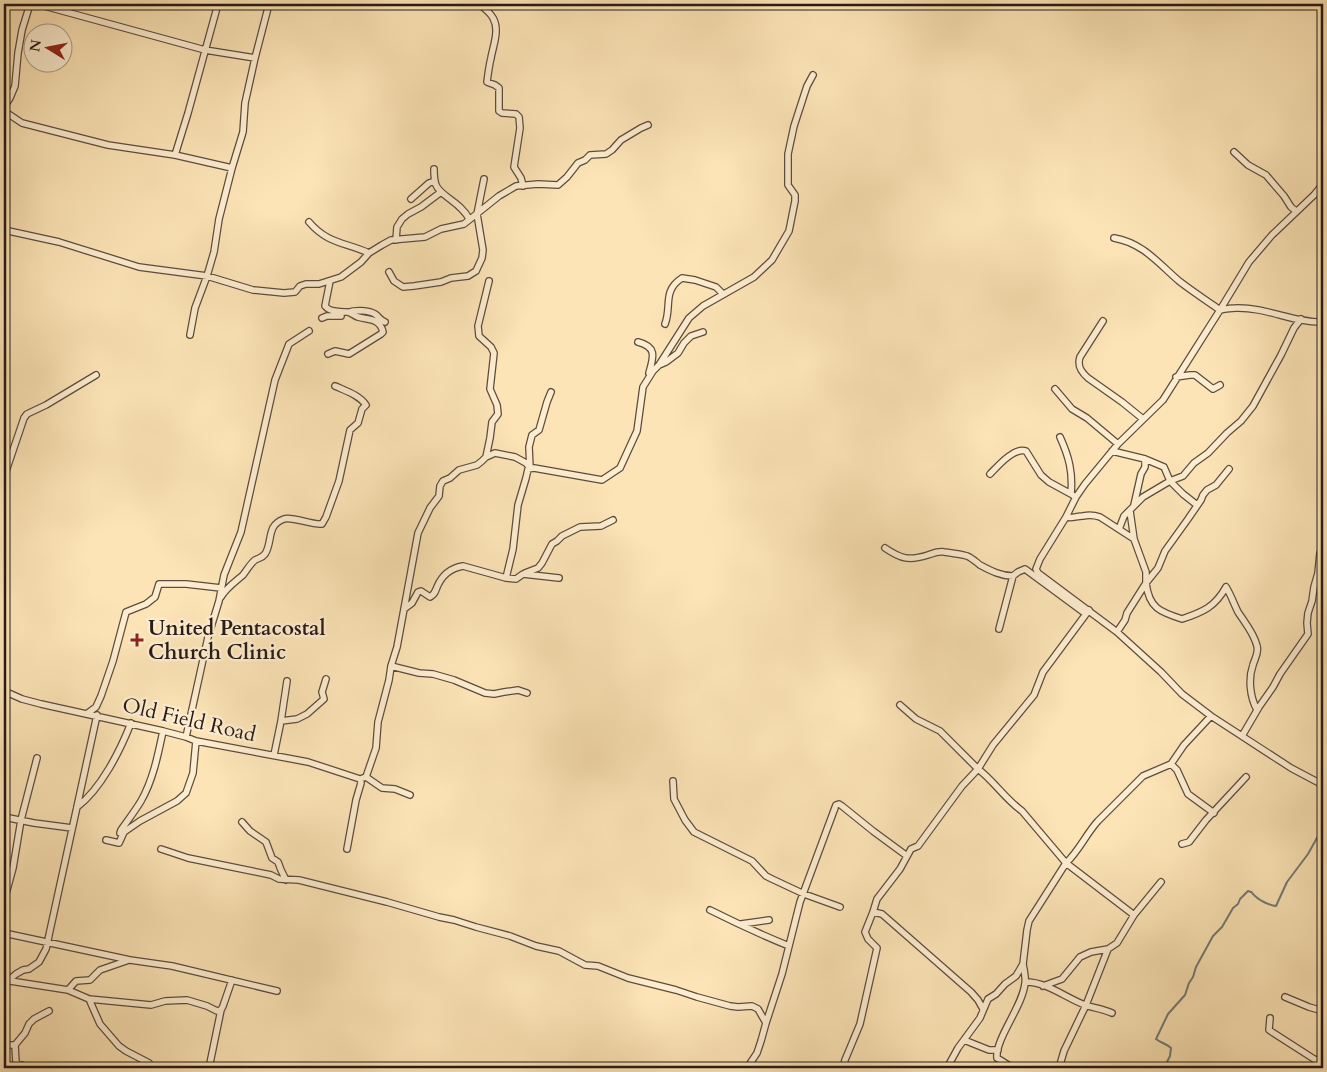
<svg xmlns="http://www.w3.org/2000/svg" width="1327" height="1072" viewBox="0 0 1327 1072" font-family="Cardo,serif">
	<rect width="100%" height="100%" fill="#fce4b6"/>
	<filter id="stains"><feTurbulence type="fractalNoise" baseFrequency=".004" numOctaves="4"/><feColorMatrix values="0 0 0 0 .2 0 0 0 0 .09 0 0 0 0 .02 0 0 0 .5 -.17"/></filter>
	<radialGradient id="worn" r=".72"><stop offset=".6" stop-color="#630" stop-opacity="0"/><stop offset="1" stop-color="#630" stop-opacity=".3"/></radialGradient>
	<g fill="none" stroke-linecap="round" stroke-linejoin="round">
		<!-- stream -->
		<path stroke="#727b77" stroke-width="2" d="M1164,1068L1170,1056L1171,1048C1167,1044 1161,1043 1156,1039L1157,1037L1168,1014L1185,995L1189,983L1193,977L1196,967L1213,936L1222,927L1233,908L1238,904L1240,899L1248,891C1256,894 1248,890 1255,896C1260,901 1269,905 1276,906L1287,882L1308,854L1318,836L1323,830"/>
		<defs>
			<path id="minor" d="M479,4C484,8 490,12 493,18C500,30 493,46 491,58C489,66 488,74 487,82L495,85L499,88V111L502,113L516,114L519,117L520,128L514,167L521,178L523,186
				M255,58L269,4
				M4,107L10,98L15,86L18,53L22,30L30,4
				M4,111L22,123L108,145L175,155L232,168L243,132L245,103L255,58L205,50L37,4
				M1234,152L1248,165L1266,175L1284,196L1291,207L1296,211
				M175,155L188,113L218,4
				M434,169C434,174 434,180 436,185C440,196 462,203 469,219
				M1323,184L1314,195L1272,235L1249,262L1220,310L1163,400L1118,444L1085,484L1076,497L1066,517L1040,559L1036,569L1038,573L1117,632L1161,672L1182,694L1211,716L1291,768L1323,785
				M411,199L429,183L435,181
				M309,222C328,244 344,242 369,253
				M4,230L59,242L139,267L207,276L253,290L284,293L295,292L300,286L306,284H319L341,277L361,262L369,253L382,245L391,240L425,237L441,229L464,224L499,196L516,186L538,184L558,185L567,177L578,163L585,160L590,155L606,154L612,150L621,140L641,128L648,125
				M1114,238C1143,243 1158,263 1179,281C1192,291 1207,301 1220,310C1225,309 1231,308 1236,308C1266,307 1294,323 1323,322
				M396,240L397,227L402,219L408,214L421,207L441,192
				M389,272L394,281L403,287L414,286L441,282L451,278L468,276L476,271L482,258L483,250L477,214L484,179
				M349,312C355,310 369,310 375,314C379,317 380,320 385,322
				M322,318L327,316H341
				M1103,321L1080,357C1077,366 1081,372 1088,378L1122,402L1143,419
				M665,324C672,306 662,291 682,278L695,280L716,287L723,294
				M190,335L195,308L207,276L214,252L219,219L232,168
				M638,342C658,347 653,358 649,373
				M328,354L335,351L349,354L381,334L383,332C380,318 368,320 358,317C354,316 351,312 347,312C338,311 331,313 325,306L330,281
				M659,365L666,362L678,353L684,343L691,336L703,332
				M1176,377L1190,375H1195L1213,389L1220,385
				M1055,389L1072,409L1087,418L1118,444
				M1060,437C1069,457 1073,472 1071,494L1074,496
				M1112,451L1145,459L1164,467L1170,481L1183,494L1197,505
				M486,457L490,438L492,422L498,414L497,405L490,389L494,353L491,347L479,336L478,326L489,281
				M530,468L529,447L532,435L539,430L547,402L551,392
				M990,474C998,466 1014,447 1026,451L1041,475L1049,482L1071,494
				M4,494L5,474L24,418L27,414L46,405L96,375
				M4,498V516
				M1134,505L1141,474L1145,467V459
				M1130,511L1134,539
				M1066,517C1072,519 1076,516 1083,516C1088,515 1094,515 1100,517L1134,539L1146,572V583L1127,613L1125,620L1117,632
				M1119,529L1124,516L1143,497L1170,481L1183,476L1194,463L1208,453L1227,433L1241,421L1253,406L1281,355L1294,328L1301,319
				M885,548C901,559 909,561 928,555C934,553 938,551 944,552C951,553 960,554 967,556C972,558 976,562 980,565C991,571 1001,576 1013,576L1018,572L1025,569L1086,614
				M525,573L538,568L542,563L552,544L557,541L562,536L580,527L601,526L613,520
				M506,578L513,549L518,505L526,478L528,469L534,468L602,480L620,468L637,431L643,387L653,371L659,365L689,318L703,306L754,277L772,260L789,231L795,201V195L788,185V154L794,126L807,86L813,75
				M1226,587C1215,607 1203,612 1182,619C1160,612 1149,608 1146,583L1158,568L1165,551L1188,519L1201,500L1203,495L1207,490L1216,485L1229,469
				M1226,587C1231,595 1234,604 1238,612C1245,623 1254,633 1257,646C1259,653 1255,658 1253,665C1248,679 1250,697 1257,710
				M221,597C226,588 235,582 243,575C247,570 250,564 255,560C259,558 262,558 265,554C273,542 266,525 284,519C292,516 311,525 322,524L326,517L339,481L350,430L358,423L362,409L366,405C359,395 346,391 335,386
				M404,609L412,603L418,592L421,591L430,597C435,594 435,592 437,587C442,575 451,568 463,566L506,578L516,579L523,574L559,578
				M999,629L1013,576
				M391,666L419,673L433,674L454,680L485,693L494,694L504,692L518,690L527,693
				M4,691L22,699L41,704L163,731L186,737L196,741L308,762L360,779L366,777
				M88,713L96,707L101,696L113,661L126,612L146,604L155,597L159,584H186L221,588
				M281,721L287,681
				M1242,736L1259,707L1273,687L1280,674L1308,634L1307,623L1308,613L1312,601L1314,587L1318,573L1320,553
				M186,737L208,637L219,601L224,575L241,532L275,380L289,344L309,331
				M274,755L281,721L297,719L307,714L324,699L322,692L326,679
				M1171,764L1177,770L1188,794L1214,813
				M366,777L376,748L378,722L389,680L391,666L397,647L418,533L430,508L439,496L440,486L443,481L450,478L459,470L477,465L482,461L486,457L495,453L515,457L526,463L530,468
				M366,777L382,788L395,789L410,795
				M673,781L674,799L685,820L694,832L752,861L766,876L772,879L804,894L840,907
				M77,807C101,789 120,751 131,723
				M4,817L34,823L72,828
				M242,822L250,831L266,842L272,858L278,862L281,870L286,880
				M120,833L121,830C128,820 135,811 141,801C153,780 158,755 163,731
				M106,840L119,843L124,832L140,821L177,801L186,793L193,773L196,741
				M1182,844L1189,842L1206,820L1246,777
				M161,849L188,858L271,875L279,879L299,880L387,902L439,917L454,920L476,927L510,936L536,946L559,951L585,965L598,966L628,978L676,990L697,997L730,1006L738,1007L752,1006L758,1009L766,1023
				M347,849L356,800L361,783L360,779
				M4,901L13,868L21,820L37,758
				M710,910C736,923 762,935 789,946
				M873,912L877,899L900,869L911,849L918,846L962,786L978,769L940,731L916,719L900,705
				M1134,915L1066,863C1079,851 1086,834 1098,821L1143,776L1171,764L1184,745L1211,716
				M741,924L769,920
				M4,933L130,960L172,966L277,991
				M4,980L68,990L76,981L90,980L100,970L129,960
				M9,980L16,974L23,970L29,969L39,962L46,949L97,715
				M1026,982C1047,982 1066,998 1085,1005C1094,1008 1103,1009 1112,1013
				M1043,986L1062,979L1080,957L1091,952L1108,949L1117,943L1134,915L1161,882
				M68,990L89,999L151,1005L165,1001L187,1000L207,1006L217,1011L221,1010L223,1006L232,980
				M1285,997L1309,1007L1323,1011
				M89,999L100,1024L119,1046L126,1051L149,1063
				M1270,1018L1269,1030L1314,1059L1323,1063
				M964,1040L989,1050H998
				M4,1045H15L25,1033L29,1024L34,1019L49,1011
				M16,1063L30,1068
				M15,1068L16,1063L15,1045
				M209,1068L221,1010
				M747,1068L757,1053L761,1041L766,1023L782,974L800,902L836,805L839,804L842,806L873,831L907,856
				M843,1068L845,1060L860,1024L877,948L868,939L865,932L873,912L882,914L971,992L978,1000L983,1009
				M947,1068L958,1048L980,1018L988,999L996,994L1005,984L1016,976L1023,964L1027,930L1029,921L1066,863L1022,811C1005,799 994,781 978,769L993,745L1034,695L1043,672L1089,610
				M1013,1068L997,1058C995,1039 1023,1006 1025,983C1026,978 1024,970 1023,964
				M1059,1068L1064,1051L1086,1005L1108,949"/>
		</defs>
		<!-- minor casing -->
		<use href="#minor" stroke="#5c4c3d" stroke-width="8"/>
		<!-- minor -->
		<use href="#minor" stroke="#fdedd0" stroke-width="5.5"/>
	</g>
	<!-- markers -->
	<path fill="#8f2418" stroke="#fdedd0" stroke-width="2" d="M134.5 632.5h5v5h5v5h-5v5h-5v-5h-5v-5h5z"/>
	<g text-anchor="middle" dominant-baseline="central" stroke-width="4.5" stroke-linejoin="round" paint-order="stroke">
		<!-- poi labels -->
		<g font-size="21" font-weight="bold" fill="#271a15" stroke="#fdedd0" text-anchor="start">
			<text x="148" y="628">United Pentacostal<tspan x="148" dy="24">Church Clinic</tspan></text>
		</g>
		<!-- street labels -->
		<g font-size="21" fill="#271a15" stroke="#fdedd0">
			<text transform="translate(189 720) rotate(13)">Old Field Road</text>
		</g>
	</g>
	<!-- margin -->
	<rect width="1327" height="1072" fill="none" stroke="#fce4b6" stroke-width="20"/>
	<rect x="5" y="5" width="1317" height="1062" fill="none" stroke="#271a15" stroke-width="2.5"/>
	<rect x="10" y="10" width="1307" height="1052" fill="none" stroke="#271a15"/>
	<!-- north arrow -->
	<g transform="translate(48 48) rotate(280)"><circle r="24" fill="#fdedd0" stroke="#a79985"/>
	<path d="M0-4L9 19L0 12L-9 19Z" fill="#8f2418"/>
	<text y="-8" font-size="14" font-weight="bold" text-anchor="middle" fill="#271a15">N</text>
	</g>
	<rect width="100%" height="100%" filter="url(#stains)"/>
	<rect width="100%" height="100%" fill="url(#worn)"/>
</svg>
